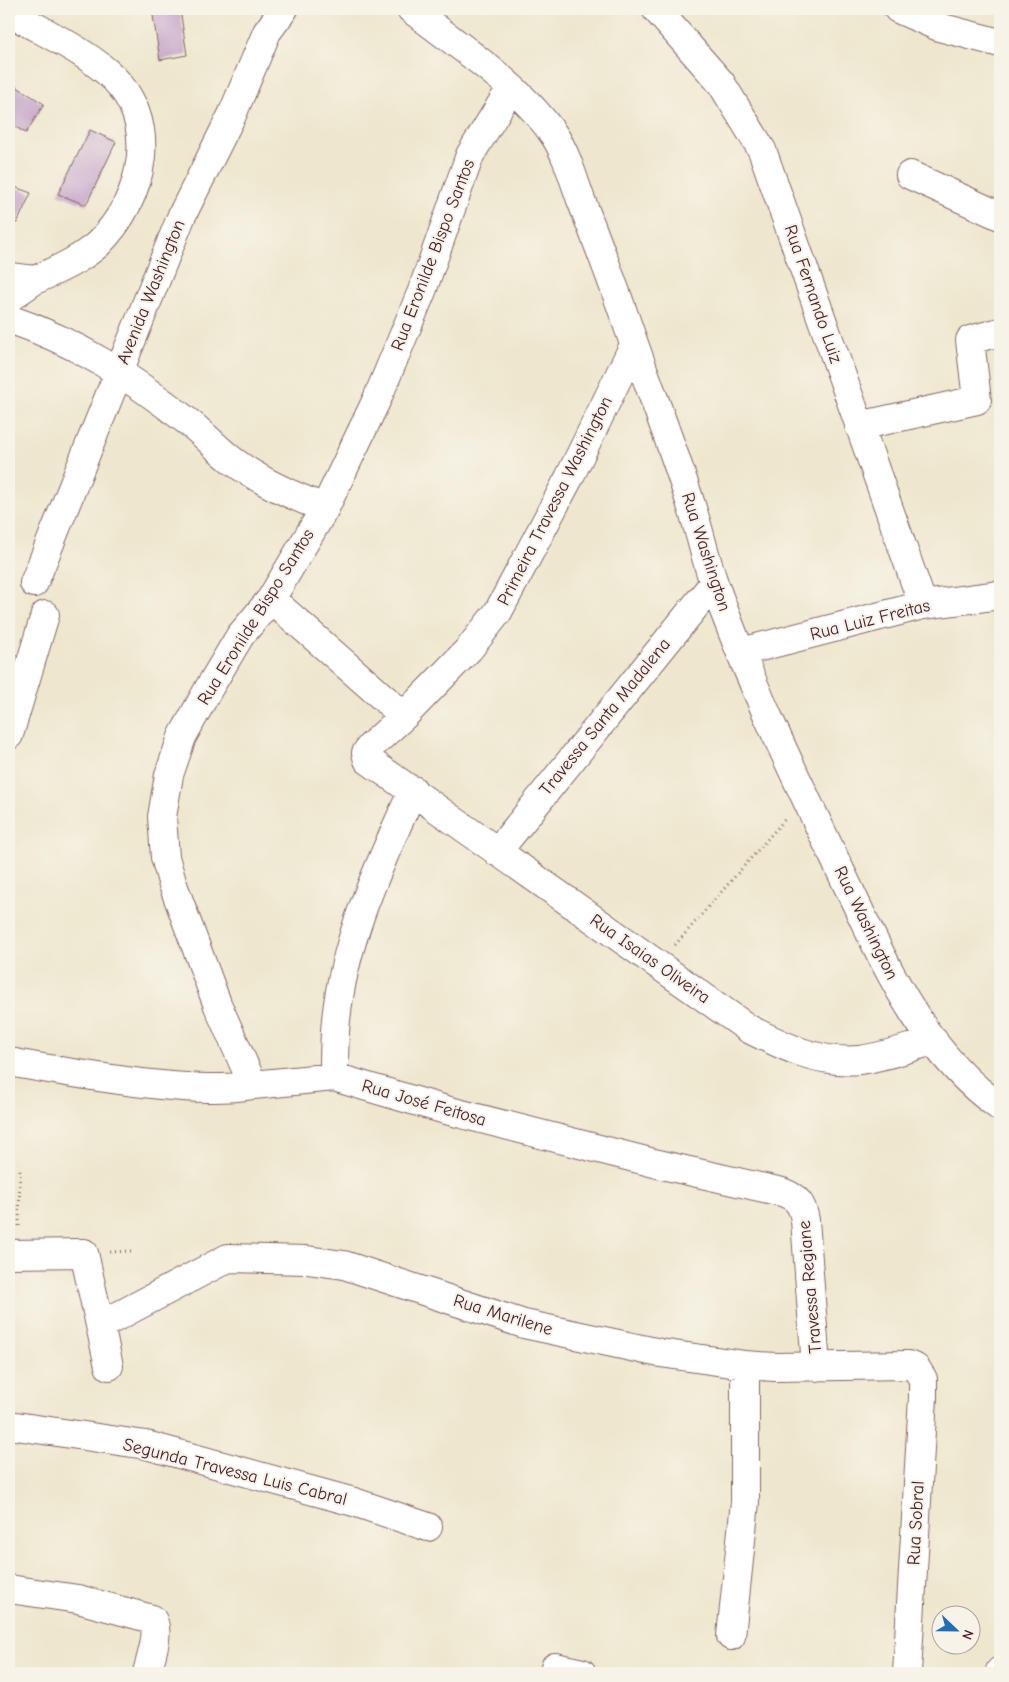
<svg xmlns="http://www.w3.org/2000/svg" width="1009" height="1682" viewBox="0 0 1009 1682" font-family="'Comic Neue',sans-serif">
	<rect width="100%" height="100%" fill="#f7f3e8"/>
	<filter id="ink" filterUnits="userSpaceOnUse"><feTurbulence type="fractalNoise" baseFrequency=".02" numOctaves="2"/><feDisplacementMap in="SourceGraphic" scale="10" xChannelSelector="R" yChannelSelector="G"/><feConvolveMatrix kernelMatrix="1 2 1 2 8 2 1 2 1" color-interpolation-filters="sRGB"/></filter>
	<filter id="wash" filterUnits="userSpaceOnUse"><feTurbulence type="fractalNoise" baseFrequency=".0096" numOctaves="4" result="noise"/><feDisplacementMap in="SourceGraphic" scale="20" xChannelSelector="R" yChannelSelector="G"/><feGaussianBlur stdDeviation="1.12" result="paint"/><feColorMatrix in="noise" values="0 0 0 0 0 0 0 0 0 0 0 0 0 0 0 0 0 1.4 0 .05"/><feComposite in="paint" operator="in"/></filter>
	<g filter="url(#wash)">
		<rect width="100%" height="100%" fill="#eee7cd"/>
		<g id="blocks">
			<!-- building -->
			<path fill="#c19fc7" d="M152,9H180L187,55L160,60Z
				M9,82L44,104L26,133L9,123Z
				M90,130L116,142L86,205L58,194Z
				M9,185L31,193L17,223L9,220Z"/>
		</g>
	</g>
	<g filter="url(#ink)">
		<use href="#blocks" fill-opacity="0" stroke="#836564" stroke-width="1"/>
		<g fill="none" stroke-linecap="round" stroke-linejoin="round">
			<defs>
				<path id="minor" d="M411,9C458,46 520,85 554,135C567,155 573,178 581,200C599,246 616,291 632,338C653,398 677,457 695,518C702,541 707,564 715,586C750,684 796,778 841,872C882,957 920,1051 1000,1107
					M656,9L721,83L762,150L923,605
					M898,9L939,27L1000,43
					M9,12C41,31 78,47 107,72C162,119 145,198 98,244C80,260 57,270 35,280
					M511,88L470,155L422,291L377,399L325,508L271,599L240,636L209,688L182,737L169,775L162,817L165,857L172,882L218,1006L253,1085L334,1077L446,1110L658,1164L782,1192C798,1198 802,1204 805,1220L816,1367
					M910,175L1000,216
					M9,277L35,280L9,298
					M9,319C75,341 132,378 187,421C203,433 217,449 233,461C261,482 292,496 325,508
					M634,345L569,478L498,612L469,649L404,716L370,747L366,753L368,760L749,1029C783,1046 819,1064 859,1060C884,1057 910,1047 934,1041
					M859,426L977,400L970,340L1000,332
					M34,583L182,215L232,115L267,32L284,9
					M271,599L404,716
					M741,652L923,605L1000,595
					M9,735L45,615
					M497,852L714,583
					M9,1062C60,1071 109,1080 161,1085C192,1088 222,1090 253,1085
					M334,1077C334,1058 334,1038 336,1020C344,938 380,864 413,790
					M9,1254L84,1253L109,1366
					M101,1325L228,1258L307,1260L344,1265L524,1324L660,1353L745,1365L775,1367L908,1365L916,1368L923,1379V1397L907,1673
					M9,1425L146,1445L354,1502L428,1527
					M9,1589L78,1599L152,1619C161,1632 150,1659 147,1673
					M731,1636L745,1502V1365
					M555,1667L582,1673
					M1000,1673V1671"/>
			</defs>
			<!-- minor casing -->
			<use href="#minor" stroke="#836564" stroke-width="30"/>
			<!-- path -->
			<path stroke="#836564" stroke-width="3" stroke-dasharray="1 4" stroke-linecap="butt" d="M675,945L786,818
				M19,1226L20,1169
				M110,1252L132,1251"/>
			<!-- minor -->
			<use href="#minor" stroke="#fff" stroke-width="28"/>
		</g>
	</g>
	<g text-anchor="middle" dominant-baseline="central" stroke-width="4" stroke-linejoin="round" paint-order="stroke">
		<!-- street labels -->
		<g font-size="18" fill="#4a1f2b" stroke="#f7f3e8">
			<text transform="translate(433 255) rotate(-69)">Rua Eronilde Bispo Santos</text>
			<text transform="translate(151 292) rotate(-68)">Avenida Washington</text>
			<text transform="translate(813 294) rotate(71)">Rua Fernando Luiz</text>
			<text transform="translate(555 501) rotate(-63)">Primeira Travessa Washington</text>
			<text transform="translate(706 552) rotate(72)">Rua Washington</text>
			<text transform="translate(256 617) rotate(-58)">Rua Eronilde Bispo Santos</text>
			<text transform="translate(870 620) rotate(-14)">Rua Luiz Freitas</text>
			<text transform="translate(605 717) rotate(-51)">Travessa Santa Madalena</text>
			<text transform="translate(866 923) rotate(64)">Rua Washington</text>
			<text transform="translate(650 959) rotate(35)">Rua Isaias Oliveira</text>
			<text transform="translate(424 1103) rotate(16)">Rua José Feitosa</text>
			<text transform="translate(810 1287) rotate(-95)">Travessa Regiane</text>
			<text transform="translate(503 1315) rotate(17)">Rua Marilene</text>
			<text transform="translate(235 1472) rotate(14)">Segunda Travessa Luis Cabral</text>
			<text transform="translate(916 1523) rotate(-87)">Rua Sobral</text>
		</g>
	</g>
	<!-- margin -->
	<rect width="1009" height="1682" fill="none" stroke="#f7f3e8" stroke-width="30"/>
	<!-- north arrow -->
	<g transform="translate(956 1630) rotate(112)"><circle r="24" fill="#f7f3e8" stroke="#b29e9c"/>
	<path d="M0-4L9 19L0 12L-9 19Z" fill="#1f6fb2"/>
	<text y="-8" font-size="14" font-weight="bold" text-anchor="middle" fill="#4a1f2b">N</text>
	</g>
</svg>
